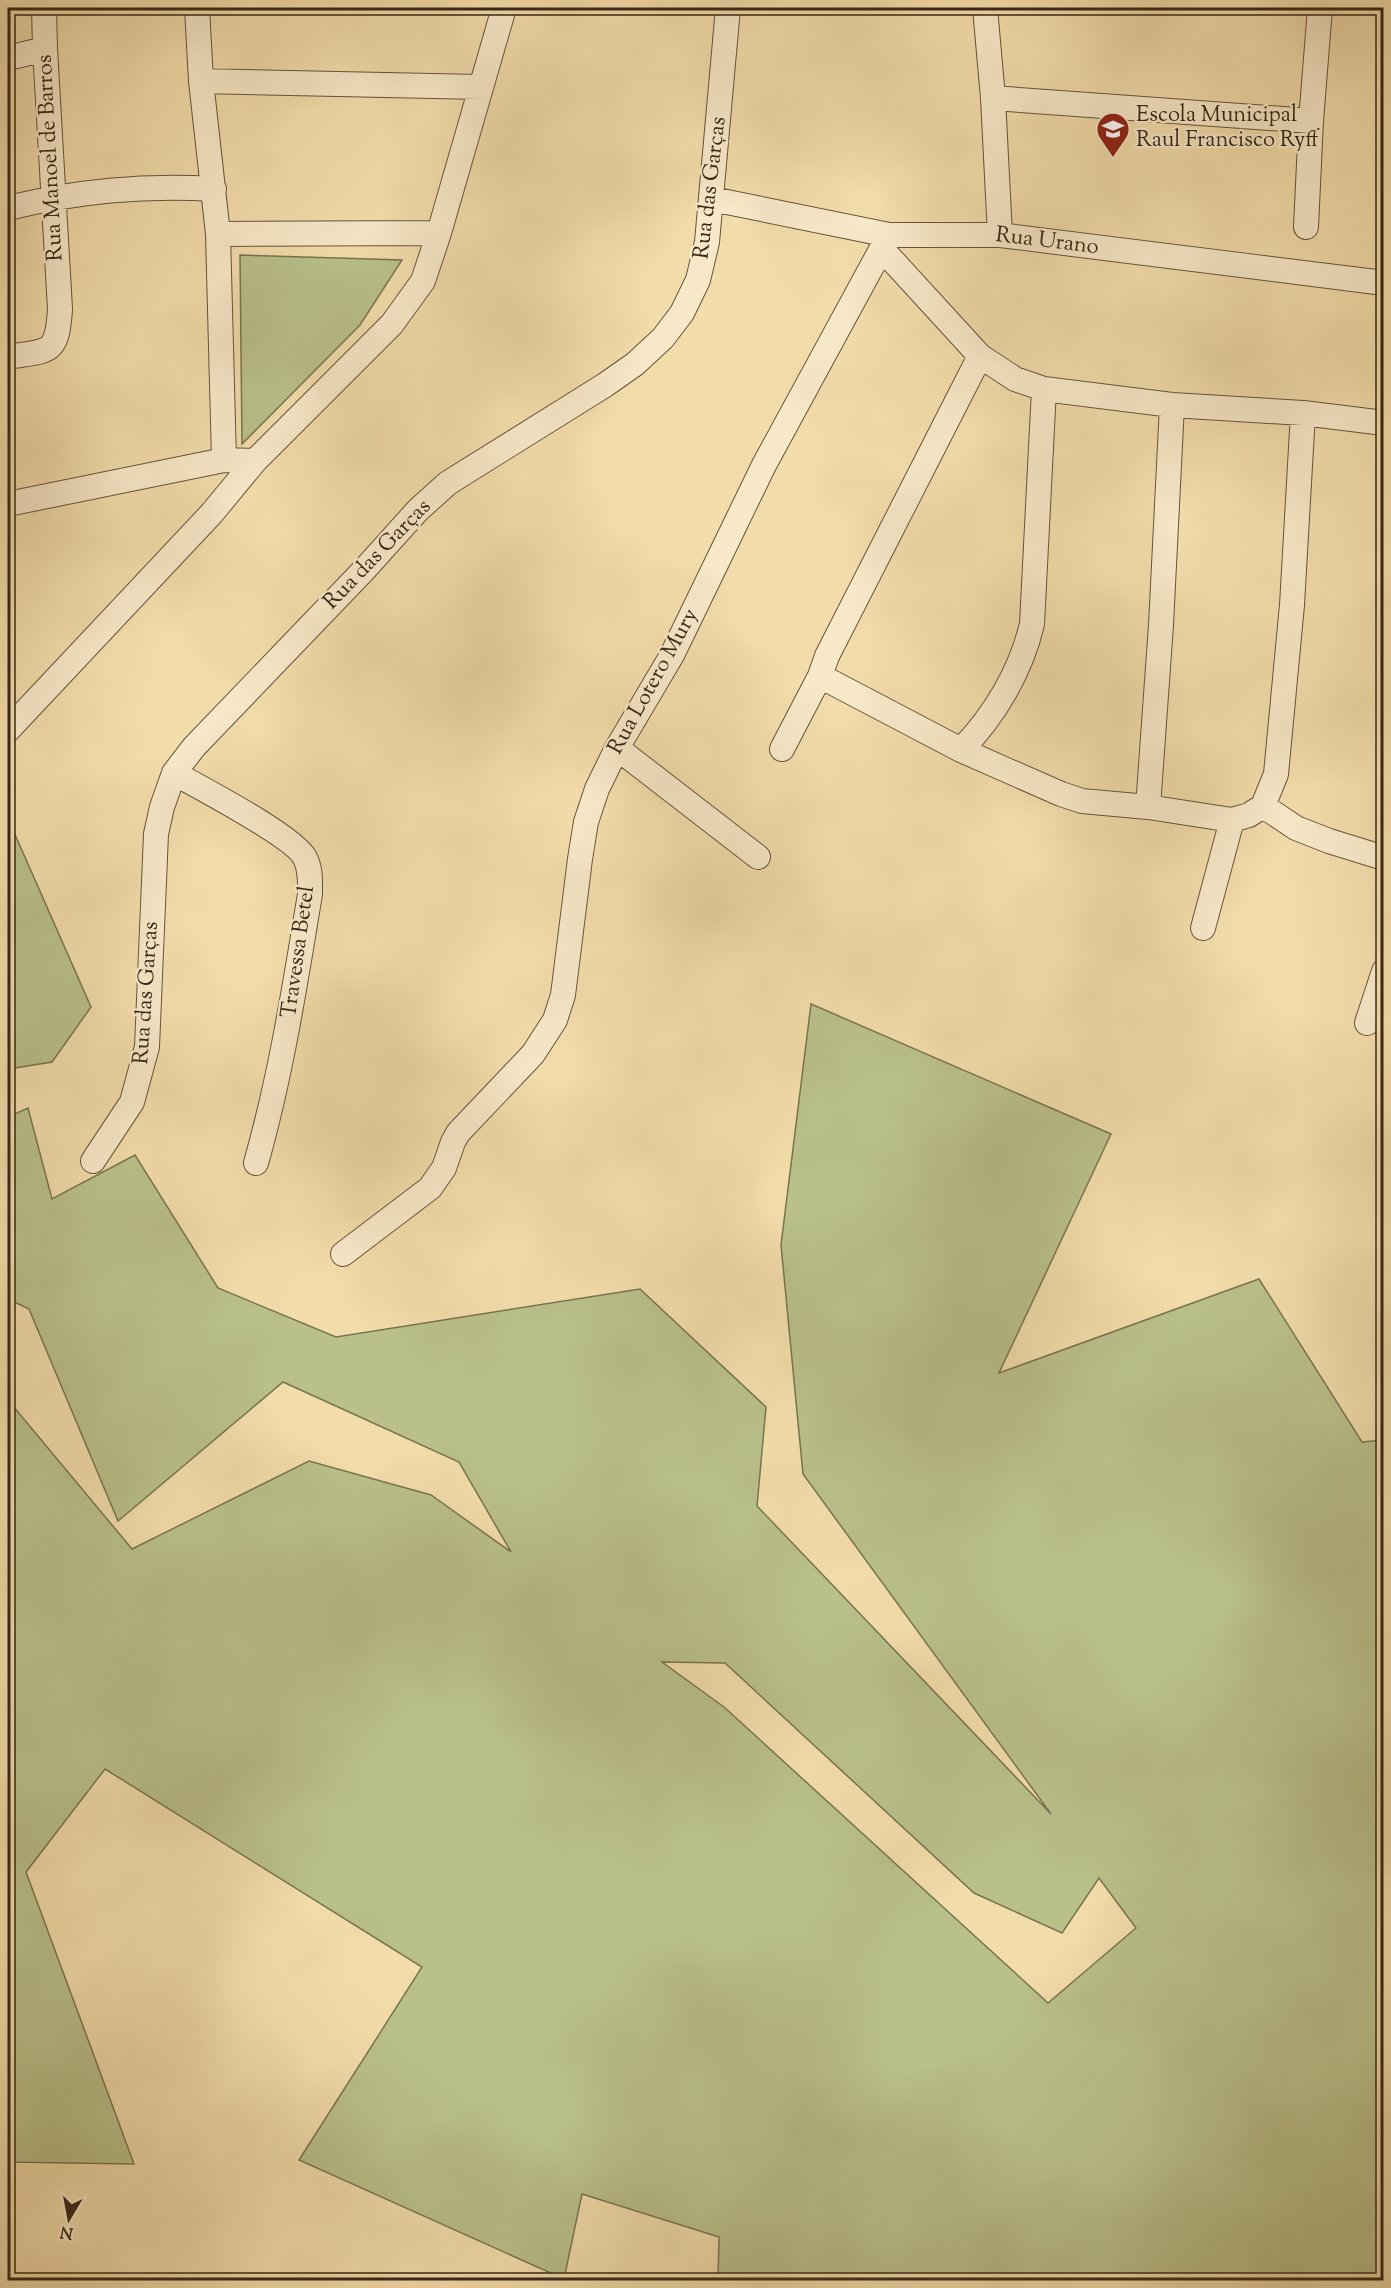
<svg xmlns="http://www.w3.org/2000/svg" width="1391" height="2288" viewBox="0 0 1391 2288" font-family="'Sorts Mill Goudy',serif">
	<rect width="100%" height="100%" fill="#f2dcaa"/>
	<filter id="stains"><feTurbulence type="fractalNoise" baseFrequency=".00333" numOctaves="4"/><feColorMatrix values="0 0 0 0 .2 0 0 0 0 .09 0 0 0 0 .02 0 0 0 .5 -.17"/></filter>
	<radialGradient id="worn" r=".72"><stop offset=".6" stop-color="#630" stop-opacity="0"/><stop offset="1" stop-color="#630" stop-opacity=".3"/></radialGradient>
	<!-- green -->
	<path fill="#b9c08a" stroke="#787451" stroke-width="1.5" fill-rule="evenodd" d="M240,255L402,260L360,325L242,444Z
		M8,828L13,830L91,1007L52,1062L8,1069Z
		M811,1004L1111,1134L999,1373L1259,1279L1362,1442L1383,1440V2280H718L719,2237L582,2194L564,2279L299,2160L422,1967L105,1769L26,1872L134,2164L8,2162V1400L132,1549L309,1461L431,1495L511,1552L459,1462L283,1382L118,1521L29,1309L8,1299V1117L28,1108L52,1199L135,1155L218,1288L336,1337L640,1289L766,1407L757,1506L1051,1814L803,1474L781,1245ZM662,1662L725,1663L974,1893L1062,1933L1099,1878L1136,1928L1048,2003L724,1707Z"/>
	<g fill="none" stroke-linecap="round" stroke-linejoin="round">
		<defs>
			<path id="minor" d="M197,8L201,81L218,234L224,460
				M985,8L993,98L1000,235
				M8,58L45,49
				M201,81L481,87
				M993,98L1311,121
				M712,199L889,235H1000L1384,283
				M8,208C78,191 142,185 214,189
				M1306,227L1311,121L1320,8
				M218,234L439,233
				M882,249L980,356L1015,379L1044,389L1032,624C1021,671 995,715 961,750
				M980,356L827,656L820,676L961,750L1061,794L1082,801L1148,807L1232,820L1249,815L1263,806L1276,774L1292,605L1303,413
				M8,357C49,350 57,356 60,309L45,49L44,8
				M1044,389L1172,405L1303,413L1384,423
				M8,504L224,460L255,461L392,324L423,281L439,233L504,8
				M8,730L212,513L255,461
				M617,748L758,857
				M782,749L820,676
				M174,773C199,787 295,837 305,858C311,869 310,882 310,894C295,985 281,1075 256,1163
				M1263,806L1296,828L1329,841L1384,858
				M1148,807L1161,625L1172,405
				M1203,928L1232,820
				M1367,1023L1384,971
				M93,1161L132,1102L147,1047L156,834L162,807L174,773L194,747L363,571L418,510L448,483L605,385L635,364L663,338L682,313L698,280L707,242L728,8
				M343,1254L430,1188L444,1168L453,1142L458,1133L533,1054L555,1020L563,995L580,859L586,822L597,789L617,748L672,655L764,465L889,235"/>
		</defs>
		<!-- minor casing -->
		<use href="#minor" stroke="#66543c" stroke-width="26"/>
		<!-- minor -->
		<use href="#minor" stroke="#f7e8c8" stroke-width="24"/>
	</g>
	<!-- icons -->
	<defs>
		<symbol id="school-pin" viewBox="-11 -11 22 30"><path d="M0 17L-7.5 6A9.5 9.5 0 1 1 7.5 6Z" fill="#8f2418" stroke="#f7e8c8"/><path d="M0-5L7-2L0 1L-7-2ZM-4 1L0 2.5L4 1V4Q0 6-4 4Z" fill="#fff"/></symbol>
	</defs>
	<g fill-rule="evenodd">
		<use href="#school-pin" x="1094" y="110" width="38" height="52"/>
	</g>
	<g text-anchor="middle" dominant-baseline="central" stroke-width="4.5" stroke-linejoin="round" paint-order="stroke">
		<!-- poi labels -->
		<g font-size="22" fill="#372718" stroke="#f7e8c8" text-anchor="start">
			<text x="1136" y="116">Escola Municipal<tspan x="1136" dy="25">Raul Francisco Ryff</tspan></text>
		</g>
		<!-- street labels -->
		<g font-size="22" fill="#372718" stroke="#f7e8c8">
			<text transform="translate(51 158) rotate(-93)">Rua Manoel de Barros</text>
			<text transform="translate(711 188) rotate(-83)">Rua das Garças</text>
			<text transform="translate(1047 242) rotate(7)">Rua Urano</text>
			<text transform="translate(378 555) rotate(-46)">Rua das Garças</text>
			<text transform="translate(654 682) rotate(-61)">Rua Lotero Mury</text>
			<text transform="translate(299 952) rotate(-82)">Travessa Betel</text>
			<text transform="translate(147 993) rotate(-86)">Rua das Garças</text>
		</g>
	</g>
	<!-- margin -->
	<rect width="1391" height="2288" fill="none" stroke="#f2dcaa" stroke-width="30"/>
	<rect x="9" y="9" width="1373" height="2270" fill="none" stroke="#372718" stroke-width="3"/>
	<rect x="15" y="15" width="1361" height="2258" fill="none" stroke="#372718" stroke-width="1.5"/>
	<!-- north arrow -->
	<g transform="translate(69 2219) rotate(190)" stroke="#f7e8c8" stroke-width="4.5" paint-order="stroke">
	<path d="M0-4.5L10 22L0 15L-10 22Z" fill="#372718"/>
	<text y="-9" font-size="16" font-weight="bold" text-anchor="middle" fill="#372718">N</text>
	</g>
	<rect width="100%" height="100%" filter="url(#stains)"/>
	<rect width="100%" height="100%" fill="url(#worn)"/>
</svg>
